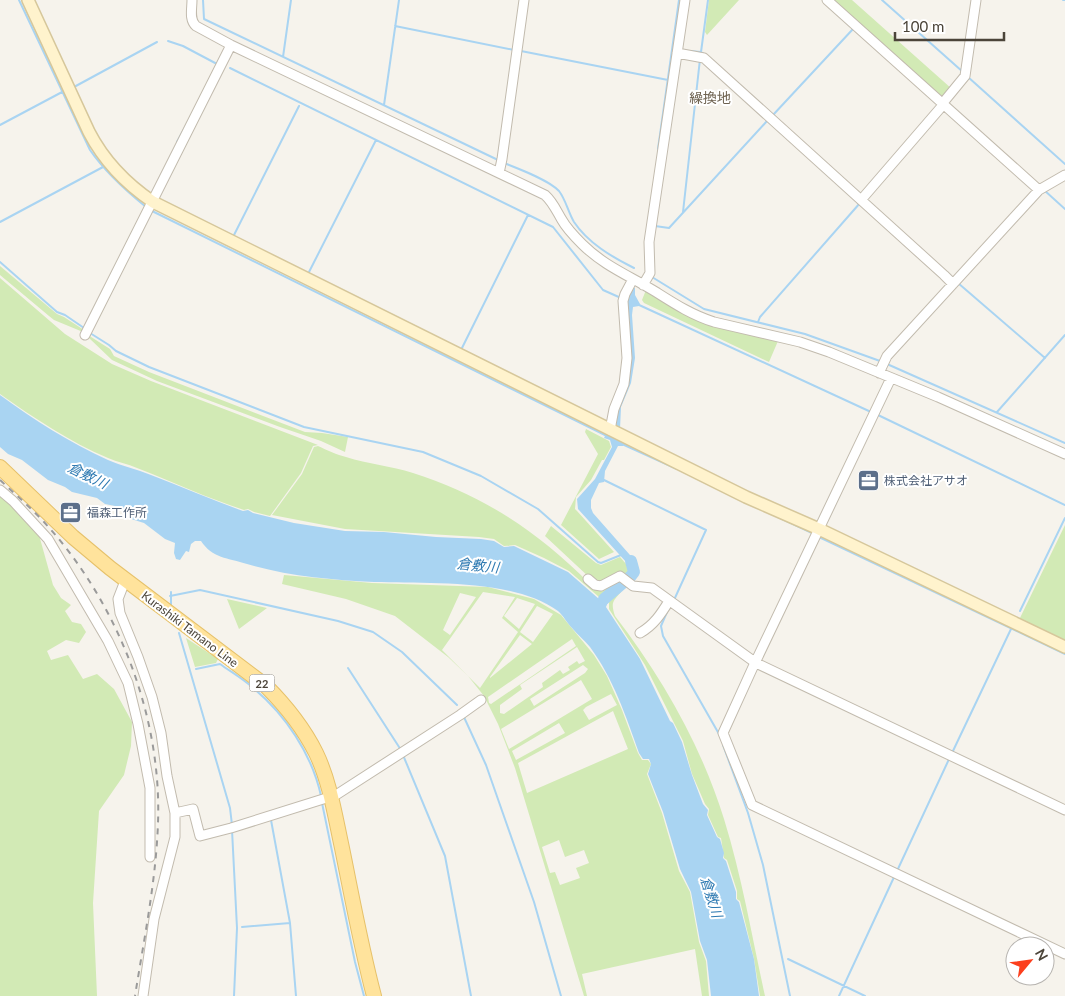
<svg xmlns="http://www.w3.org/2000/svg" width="1065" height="996" viewBox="0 0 1065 996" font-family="Lato,'Noto Sans JP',sans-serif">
	<rect width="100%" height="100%" fill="#f6f3ec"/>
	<!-- green -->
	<path fill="#d2eab5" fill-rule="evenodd" d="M709,0H739L707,35L705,32Z
		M834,0H852L952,89L944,99Z
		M0,266L57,314L64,317L84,330L83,332L54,320L49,316L0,275Z
		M0,278L65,334L112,364L151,381L318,445L313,446L301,473L270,516L254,512L248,509L244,510C207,498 173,482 137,468C128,464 117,462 108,458C70,442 34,418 0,394Z
		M646,290L675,308L778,341L769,362L644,303L642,300Z
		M88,335L110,349L114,356L149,372L305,432L322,433L348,437L345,452L321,441L280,427L157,381L112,360L89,338Z
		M586,429L609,441L611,447L604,460H602L591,480L576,497L575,509L577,511L614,552L599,559L561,525L598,454L585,432Z
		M318,446C327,450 337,455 346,457C368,464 391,466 413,473C483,495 538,532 589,583L614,582L615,585L612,586L599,597L569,571L544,558L515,545L504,546L494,539L479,537L345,529L272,515L302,474L314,447Z
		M0,496L18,511L39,535L53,585L61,598L71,605L65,611L72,622L81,624L86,632L79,643L66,640L47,651L51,660L68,655L83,679L97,674L114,689L132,722L131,746L124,775L99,811L93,903L97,996H0Z
		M1065,525V643L1019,620Z
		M551,526L596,563L601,565L620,557L627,565L629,573L625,577L600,584L590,578L545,536Z
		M284,575L372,583L488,587L534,599L561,615L594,655L607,676L622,710L638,753L642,760H648L651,764L647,774L662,813L679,871L690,892L699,942L706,961L709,996H702L695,949L582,974L587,996H584L515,768L498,724L484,696L468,676L448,657L395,616L346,599L282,584ZM483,592L515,597L502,618L518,632L480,688L442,650ZM460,593L476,597L450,635L443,630ZM517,598L535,604L519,629L504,616ZM537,606L553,614L533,642L520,632ZM520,635L532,644L490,678V677ZM572,639L576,646L491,704L489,703L488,697ZM577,647L585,661L579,664L577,661L568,667L570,670L563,674L560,670L542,683L543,687L504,714L500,713V705L522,689L520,685ZM583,665L588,669L585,673L534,706L530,699ZM581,680L592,699L509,749L501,729ZM611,694L617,705L589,720L583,710L586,707ZM613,711L628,749L527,793L518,763ZM559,723L565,733L516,760L512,751ZM559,840L565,857L584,850L589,863L576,868L580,878L560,885L555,872L550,873L542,847Z
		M619,590L621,592C612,602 611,603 615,616C662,677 701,745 724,819C742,877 752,937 765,996H760L754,959L740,901L737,899V891L727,860L724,858L721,838L718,837L708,815L709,809L705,804L692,774L683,741L645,665L609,609V602Z
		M227,599L267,608L239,629Z
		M186,638L218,659L216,663L195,667Z"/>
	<!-- water -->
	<path fill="#a9d4f2" d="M632,287L635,288V295L640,304L639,306L633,307L632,315L635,358L631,383L621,407L620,429L622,441L624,443L623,446H618L605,471L604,482L599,483L591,500V508L593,513L637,563L638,573L634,578L630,575V568L627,563L578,509L577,499L595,479L612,447L610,440L604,438L606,434L610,436L617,407L627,381L626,299Z
		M0,395C33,419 70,443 108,460C121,466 137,469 151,475C182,487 212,500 243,511L248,510L253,513L294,523L345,531L384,532L436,537L481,539L494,541L504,547L514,546L568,572L599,599L613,587L616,586L619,589C615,597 609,599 606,607L640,659L670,721L673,723L682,742L692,775L703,804L708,810L707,815L717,837L720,839L724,853L723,858L726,861L736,892V899L739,902L754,959L759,996H711L707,960L700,941L691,892L680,869L663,812L648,774L651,764L649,759H643L639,753C626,716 613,678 590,647C584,640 578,635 572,628C567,623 563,615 558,611C513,578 427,584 374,582C332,580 287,576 247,564C228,558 212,558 201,541H195L191,544L189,552L186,551L180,560L176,559L174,553L175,543L165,539L144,523L131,519L120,507L105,504L97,498L72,492L65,487L48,480L22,460L8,454L0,447Z"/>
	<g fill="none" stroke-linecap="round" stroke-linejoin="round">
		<!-- stream -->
		<path stroke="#a9d4f2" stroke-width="2" d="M19,0L90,150C105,172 125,190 146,207
			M203,0L204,19L498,160
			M882,0L963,72
			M1063,0H1065
			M395,26L514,50
			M168,41L183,46L217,64
			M521,51L668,80
			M689,51L701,52L704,54
			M701,52L708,0
			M283,57L291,0
			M230,68L553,227L603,290L621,298
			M968,77L1065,164
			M74,87L157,42
			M384,105L399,0
			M773,115L853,29
			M0,125L64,91
			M177,142L189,120
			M658,149L679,0
			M504,163C519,169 549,180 559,191C566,200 568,212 574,222C588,243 612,257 634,268
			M1044,190L1065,209
			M152,211L607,436
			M683,212L700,59
			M0,222L103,167
			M655,226L669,228L767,121
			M233,237L299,106
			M0,262L57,312L65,315L84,328
			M308,274L376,140
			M652,277L704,309L805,334L880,361
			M958,283L1045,358
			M637,304L871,412
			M758,322L760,317L860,203
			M90,333L109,345L116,351L149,367L304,427L423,452L481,476L538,509L598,562L601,563L621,555
			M461,350L528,215
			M887,364L1065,443
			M997,412L1065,335
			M878,415L1065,505
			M622,444L677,469
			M604,480L706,530L674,600
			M778,517L812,533
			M819,537L1065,654
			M171,592V606
			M170,596L200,590L338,621L373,632L402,652L457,705
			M1020,611L1065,518
			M667,612L661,626L663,636L719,734
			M179,633L230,808L232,825
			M348,668L401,750
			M196,669L220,664C231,672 242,678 252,687C285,714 312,754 321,796
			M463,715L486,765L534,902L561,996
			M723,745L748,813L763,865L790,996
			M952,753L1011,629
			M403,755L445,856L471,996
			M322,803L355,962L364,996
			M271,820L290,923L296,996
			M232,830L237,928L234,996
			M897,871L950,757
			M242,927L290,923
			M788,959L865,996
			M839,996L895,875"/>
		<!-- river -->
		<path stroke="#a9d4f2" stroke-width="12" d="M604,599L631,576L634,572L631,561"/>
		<defs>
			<path id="street" d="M192,0C192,9 189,20 196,26L231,45L545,195C553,202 557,212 562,220C567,229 575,237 582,244C604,266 630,276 656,292C675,304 692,315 714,322L800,342L829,352L938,397L1065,454
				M827,0L1039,190
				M677,53L704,58L944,275L953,284
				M942,104L965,76L976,0
				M499,173L502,159L524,0
				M861,200L943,105
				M643,285L650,273L649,242L685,0
				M85,335L231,45
				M879,373L887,356L1039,190L1065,175
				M891,378L753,667L723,733L752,805L1065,954
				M610,430L614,409L624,384L627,358L623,301L625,294L633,279
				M0,490L13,501L48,539L108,641L128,683L138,724L150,788V857
				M588,579L595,585L601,586L620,576L633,586L652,588L756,663L1065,810
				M125,581L118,599L120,613L138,657L152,697L161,733L167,776L175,813V837L154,919L143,996
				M640,633C654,625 661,614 669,601
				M175,813L193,809L200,836L231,828L336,795L460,715L481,700"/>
			<path id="secondary" d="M28,0L89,132C104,161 125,183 153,202L746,497L819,529L1065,647"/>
			<path id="primary" d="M0,467L73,537L110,568L266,686C286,706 303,727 316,753C330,782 335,816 342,848C352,897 361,947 374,996"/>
		</defs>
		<!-- street casing -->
		<use href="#street" stroke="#c2bbae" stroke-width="11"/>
		<!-- secondary casing -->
		<use href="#secondary" stroke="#d6c79b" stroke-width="14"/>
		<!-- primary casing -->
		<use href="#primary" stroke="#e6c16a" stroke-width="16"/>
		<!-- street -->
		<use href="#street" stroke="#fff" stroke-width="9"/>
		<!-- secondary -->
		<use href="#secondary" stroke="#fff3cd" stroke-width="11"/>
		<!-- primary -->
		<use href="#primary" stroke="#ffe39c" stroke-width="14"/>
		<!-- rail -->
		<path stroke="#9a9a9a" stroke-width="2" stroke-dasharray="6 6" stroke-linecap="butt" d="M0,480C15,494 30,507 44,522C117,601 162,715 158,823C156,881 144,939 135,996"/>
	</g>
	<!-- icons -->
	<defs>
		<symbol id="office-square" viewBox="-11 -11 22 22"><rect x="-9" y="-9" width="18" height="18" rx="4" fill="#5c6f8a" stroke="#fff"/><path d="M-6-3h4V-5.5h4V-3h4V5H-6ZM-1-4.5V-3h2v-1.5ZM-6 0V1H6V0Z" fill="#fff"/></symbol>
	</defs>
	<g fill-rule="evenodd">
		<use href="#office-square" x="856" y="468" width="25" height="25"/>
		<use href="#office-square" x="58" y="500" width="25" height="25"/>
	</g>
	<g text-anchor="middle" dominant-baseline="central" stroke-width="4" stroke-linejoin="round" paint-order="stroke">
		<!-- shield labels -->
		<rect fill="#fff" stroke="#817c74" stroke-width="1" x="249.5" y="674.5" width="25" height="17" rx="4"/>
		<g font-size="11" font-weight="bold" fill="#4b4439">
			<text x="262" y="683">22</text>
		</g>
		<!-- service labels -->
		<g font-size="12" fill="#4e5e75" stroke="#fff" text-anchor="start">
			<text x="884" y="480">株式会社アサオ</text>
			<text x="87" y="512">福森工作所</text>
		</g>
		<!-- street labels -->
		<g font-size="12" fill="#4b4439" stroke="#fff">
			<text transform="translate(190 629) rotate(37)">Kurashiki Tamano Line</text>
		</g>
		<!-- neighbourhood labels -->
		<g font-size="14" fill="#6e6250" stroke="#fff">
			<text x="710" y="97">繰換地</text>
		</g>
		<!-- water labels -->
		<g font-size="14" font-style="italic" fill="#2e7ab2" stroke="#fff">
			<text transform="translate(88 475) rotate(26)">倉敷川</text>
			<text transform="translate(478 565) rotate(6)">倉敷川</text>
			<text transform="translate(712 897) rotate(73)">倉敷川</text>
		</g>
	</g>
	<!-- north arrow -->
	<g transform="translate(1030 961) rotate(61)"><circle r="24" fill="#ffffff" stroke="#b7b4b0"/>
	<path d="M0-4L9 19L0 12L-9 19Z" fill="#fc3f1d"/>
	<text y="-8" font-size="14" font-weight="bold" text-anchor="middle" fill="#4b4439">N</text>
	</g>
	<!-- scale -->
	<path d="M895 32v8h109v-8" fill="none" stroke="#4b4439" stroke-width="2.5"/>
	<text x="902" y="32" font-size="15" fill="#4b4439" stroke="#ffffff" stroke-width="4" paint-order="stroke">100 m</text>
</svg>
